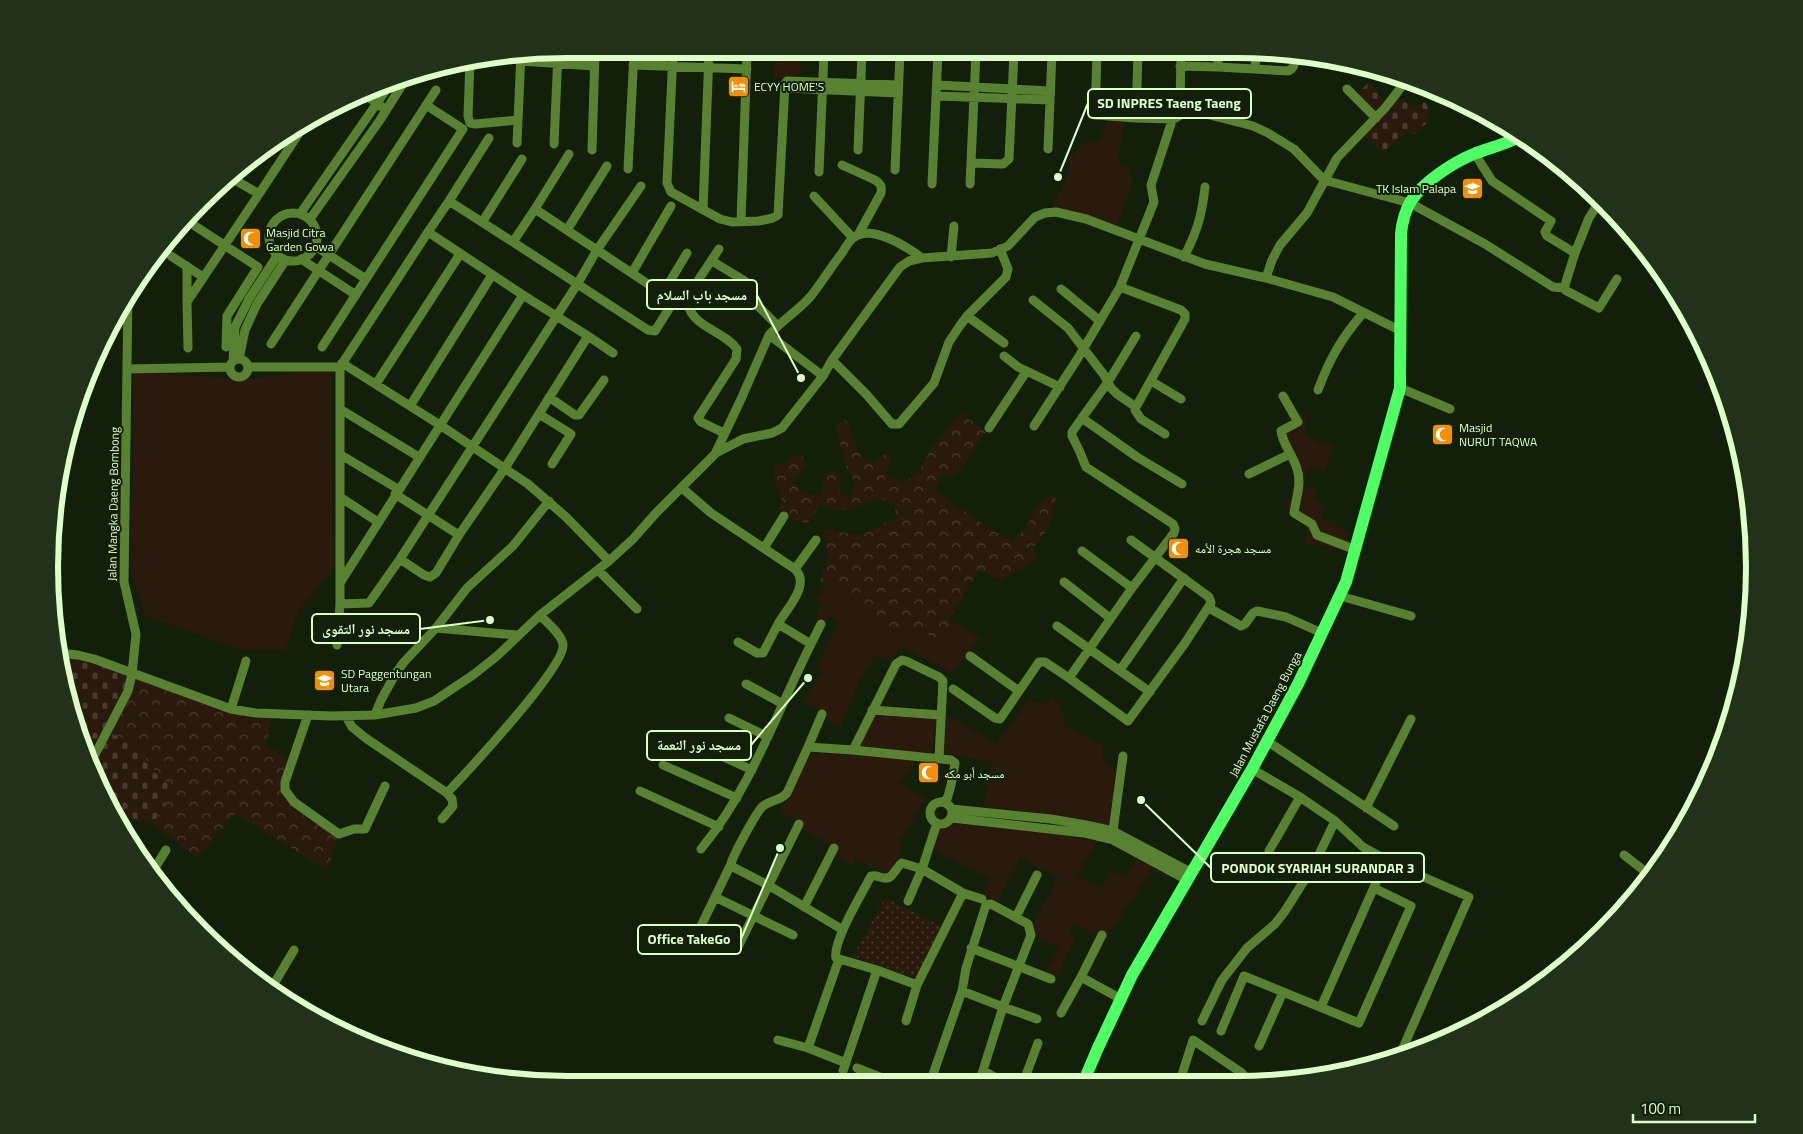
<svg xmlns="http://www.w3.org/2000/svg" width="1803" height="1134" viewBox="0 0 1803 1134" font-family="'Titillium Web','Noto Naskh Arabic',sans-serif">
	<defs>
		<pattern id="forest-crowns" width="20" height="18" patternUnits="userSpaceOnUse" patternTransform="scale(1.25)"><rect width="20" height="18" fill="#2a1a0d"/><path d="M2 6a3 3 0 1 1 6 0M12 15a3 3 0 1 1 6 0" fill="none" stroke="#483c2f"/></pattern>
		<pattern id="cemetery-stones" width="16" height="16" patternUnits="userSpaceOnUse" patternTransform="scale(1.25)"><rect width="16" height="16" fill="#2a1a0d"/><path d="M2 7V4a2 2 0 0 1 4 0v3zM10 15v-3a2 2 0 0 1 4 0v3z" fill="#483c2f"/></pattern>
		<pattern id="park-dots" width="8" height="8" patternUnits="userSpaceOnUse" patternTransform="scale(1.25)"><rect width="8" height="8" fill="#2a1a0d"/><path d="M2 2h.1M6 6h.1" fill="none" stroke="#483c2f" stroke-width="1.8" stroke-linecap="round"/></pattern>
	</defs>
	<rect width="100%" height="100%" fill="#12200b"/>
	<!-- grass -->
	<path fill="#2a1a0d" d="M775,53H801L800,79L774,78Z
		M1107,119L1125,122L1118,157L1119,164L1130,170L1132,186L1116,227L1067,210L1052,207L1067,177L1070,158L1083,144L1100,142Z
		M331,369L334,568L298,611L285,651L240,650L145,615L131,573L134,372L247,379Z
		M1305,411L1306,435L1322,445H1334L1325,471L1310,467L1302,487L1317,488L1315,499L1325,509L1320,518L1349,532L1345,550L1305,543L1307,524L1286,509C1289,498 1297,483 1293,471C1289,456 1275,444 1278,427Z
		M825,585L861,602L895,632L921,627L954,625V623L980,638L952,673L900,646L891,661L876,654L858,684L841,725L825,720L827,712L802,703L822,671L816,669L839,622L829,617L824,623L816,615L821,605L816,599Z
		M1052,696L1062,706L1065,727L1103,746V762L1117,771L1112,827L1087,820L983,806L992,762L940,753L947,715L996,744L1029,700L1046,704Z
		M875,715L937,719L931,754L859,746Z
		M828,752L916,761L900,783L926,799L900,840V857L891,870L886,873L856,859L852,866L827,848L829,844L801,829L803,822L780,812L809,758L820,753Z
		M963,824L1075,836L1095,841L1094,847L1076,876L1102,888L1110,871L1127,877L1136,861L1149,864L1152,870L1105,939L1074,924L1069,932L1076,936L1057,977L1045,971L1060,948L1039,939L1032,925L1058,877L1020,858L998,901L983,895L991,879L932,849L934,841L942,826Z"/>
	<!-- forest -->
	<path fill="url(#forest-crowns)" d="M961,413L986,432L955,476L943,475L934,491L948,500L957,508L972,515L986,527L1013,542L1027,526L1040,502L1057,493L1049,528L1033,548L1037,559L1001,580L979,570L949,619L954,623C952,632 942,636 934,640L921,627L895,632L861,602L819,582L827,563L824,530L862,535L896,518L895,507L881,498L847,510L833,509L819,505L811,522L800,523L777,508L783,502L774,481L775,462L782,465L795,455H802L806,464L794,483L800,491L820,496L823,490V476L831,470L840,475V493L851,500L854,481L846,466L836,426L846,420L861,457L874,463L887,453L892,459L885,475L904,483L920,470L934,444Z
		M137,678L234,714L272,718L266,745L294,763L286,795L339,834L327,870L235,814L197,858L153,824L174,789L158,776L134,743L110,733Z"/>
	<!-- cemetery -->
	<path fill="url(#cemetery-stones)" d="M1369,82L1384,101L1374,113L1357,94Z
		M1399,98L1415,107L1425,102L1430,110L1427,114L1428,122L1414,134L1407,132L1388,148L1384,154L1363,135Z
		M57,655L79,658L127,675C126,696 98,736 87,755L66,701Z
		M110,733L134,743L158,776L174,789L153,824L113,814L102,796L92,769Z"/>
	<!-- park -->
	<path fill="url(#park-dots)" d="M885,898L941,926L916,978L853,956Z"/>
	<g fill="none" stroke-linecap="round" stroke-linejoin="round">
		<!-- minor -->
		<path stroke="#588232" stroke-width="9" d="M526,53L594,58
			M673,53L667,183L671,192L720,219L732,222L759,221L773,218L778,215L785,84L787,81L898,85
			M1097,53L1095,115L1136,118
			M1138,53L1136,118L1174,119L1179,116L1180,107L1181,53
			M1218,53V67L1288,71C1296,68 1295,60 1295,53
			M633,59L663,60
			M470,60L468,116L470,123L475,124L518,120
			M521,61L594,66
			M633,65L747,69
			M1180,66L1218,67
			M1255,68L1256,53
			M937,85L1050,91
			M786,88L898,93
			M1347,89L1376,118
			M364,94L382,107
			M937,96L1050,100
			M1194,111L1253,126L1268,133L1294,149L1324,180L1410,203L1485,244L1553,287L1564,288
			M517,143L521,53
			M554,144L558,53
			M1048,149L1052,53
			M592,150L595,53
			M858,150L862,53
			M1475,154L1492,181L1551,221L1545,232L1547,236L1575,253L1589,218L1600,201
			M971,163L1003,164L1009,159L1014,53
			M842,165L875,180C881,184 882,186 881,193L858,235
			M628,169L634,53
			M895,170L900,53
			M819,172L824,53
			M230,177L259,194L305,124
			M932,184L938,53
			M970,184L976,53
			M814,196L853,238
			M449,201L489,138
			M535,209L569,154
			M703,210L709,53
			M269 237a24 24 0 1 1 48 0a24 24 0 1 1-48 0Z
			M300,214L393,80
			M310,219L380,120L409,74
			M483,221L522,159
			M741,221L747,53
			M195,226L258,267L227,316L226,347
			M567,230L607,166
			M428,232L449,201L513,242
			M315,246L366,279
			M719,249L699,279L688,304C693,328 725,331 737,349L736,359L698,418L701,422L724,433
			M1575,253L1565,285V290L1599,308L1617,279
			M171,256L203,277
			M951,257L954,226
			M1184,257C1197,232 1202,215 1205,187
			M301,259L356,295
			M712,261L745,281
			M632,273L671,206
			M1266,278L1272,260L1280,245L1307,213L1337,158L1385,108L1406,81
			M1120,287L1181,310L1185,314V319L1136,407
			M1061,289L1100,321
			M663,293L687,253
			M1033,300L1068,328L1104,375L1111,388L1117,394L1136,407L1135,410L1141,419L1165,434
			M753,301L778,326
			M187,302V266
			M967,316L1004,343
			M769,335L823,376
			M588,336L613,353
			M1136,336L1108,382L1082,418L1137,457L1182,484
			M271,344L436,90
			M322,347L463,129L426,105
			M188,348L187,302L259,194
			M1004,356L1018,367L1060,387
			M239,359L245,330L257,304L285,261
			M230 368a9 9 0 1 1 18 0a9 9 0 1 1-18 0Z
			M832,360L866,394L892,424H899L934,383L949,342L959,327L967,316L1006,277L1008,269L1000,249
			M233,361L235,327L249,299L277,256
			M342,363L440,425L528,484L566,517L609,561
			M248,367H340V604L369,603L400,559L578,283L597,250L535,209L513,242L648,330L655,331L672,304V300L597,250L641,186
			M340,367L428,232L523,295L340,583
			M127,369L230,367
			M1151,381L1181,399
			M376,384L460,254
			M1400,388L1450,409
			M1318,390C1330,358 1341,339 1363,313
			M1283,396L1298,422L1281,431C1283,445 1293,455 1297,469C1302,483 1296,498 1294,513L1312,524L1317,535L1356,550
			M549,397L575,415H579L604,380
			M410,406L492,275
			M340,409L419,457
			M539,414L571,434L552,464
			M1034,426L1078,358L1120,287L1154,202L1151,185L1171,124
			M989,428L1026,372
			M716,452L742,397L769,335C781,321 798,311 811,296C822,282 831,267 842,253C845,248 849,241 853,238C871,223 907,247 922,258
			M341,455L398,489
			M1249,474L1290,454
			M682,488L711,513L795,569C811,585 787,608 778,624L811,644C776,714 751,788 701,849
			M395,494L459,535L505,468L588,336L523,295
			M340,497L378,522
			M764,548L784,516
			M1082,551L1132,588
			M400,559L424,575L430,577L436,573L459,535
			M795,569L816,540
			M598,570L637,609
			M1064,582L1110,618
			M1340,596L1411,616
			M1209,608L1241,626L1245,624L1253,613L1257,611L1286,617L1322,633
			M1057,626L1150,692
			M436,628L517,635
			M738,642L757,653H763L778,624
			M811,644L821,624
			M337,645L340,604
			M57,653L78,655L94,659L231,709L256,713L332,716L375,715L416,708L434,701L473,675L497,656L540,615L609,561L633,539L656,513L716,453L743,439L772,433L782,428L823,376L832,360L900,267L909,261L922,258L992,253L1008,246L1035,217L1045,213L1056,212L1086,219L1205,264L1266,278L1333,297L1401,331
			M970,656L1019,691
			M1120,670L1184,578
			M1069,678L1128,721L1185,643L1211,603L1209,597L1131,540
			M746,684L783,704
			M953,689L995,718L1000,719L1039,662H1045L1069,678L1132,588L1174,533L1175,529L1173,524L1086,467L1079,450L1072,436V432L1082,418
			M231,709L246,661
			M872,710L940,715
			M822,714L808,747L853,750L951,760L955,763C953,778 951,788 946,802L944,801
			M308,715L285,782V790L294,802L339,834L354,829H365L385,786
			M375,715L381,700L396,673L404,662L436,628L467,588L513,546L549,501
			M346,716L352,727L367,739L447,793C466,773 565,667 563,645C562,634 547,623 540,615
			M729,718L768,737
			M676,735L752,770
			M1267,741L1394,826
			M808,747L787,793C780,801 771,800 763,806C757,811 733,855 731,864L733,867L768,885L843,930
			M853,750L896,664L902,660L906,661L939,677L943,681L939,758
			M90,764L128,691L132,674L136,634L124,582L128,293
			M663,765L737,798
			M1252,769L1300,797L1335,821L1363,847L1394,864L1469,897L1399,1057
			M640,791L719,827
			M930 813a11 11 0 1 1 22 0a11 11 0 1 1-22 0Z
			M1366,808L1411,719
			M952,809L1051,819L1086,825L1113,831L1192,873
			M952,818L1084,833L1113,840L1187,880
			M442,819L453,806L452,799L447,793
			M1113,831L1123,756
			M1269,851L1300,797
			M1624,855L1642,869L1650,878
			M151,874L166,850
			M963,893L982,899
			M715,897L793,935
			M804,907L834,848
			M1016,917L1037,875
			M700,928L731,864
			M1102,935L1081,977L1121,999
			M971,948L1051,979
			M737,949L799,824
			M839,959L808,1048L846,1063
			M877,970L836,958C832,942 863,892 871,876C878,874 885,882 891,876C895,872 898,866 902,863L922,869L908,901
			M271,989L294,950
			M1321,1007L1386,860
			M1061,1013L1081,977
			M906,1021L917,985
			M1202,1021L1222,980L1247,948L1275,924L1285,911L1314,865L1335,821
			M1221,1031L1244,976L1359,1023L1411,906L1374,888
			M344,1032L371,1046
			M778,1040L808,1048
			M1259,1046L1283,992
			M857,1068L895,1083
			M983,1070L1004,1083
			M843,1071L877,970L917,985L963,893L922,869L937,823
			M930,1083L962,991L966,968L986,905L991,904L1028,924L1031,935L1003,1007L962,991
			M979,1083L1003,1007L1037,1019
			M1023,1083L1038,1043
			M1179,1084L1193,1040L1242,1073L1244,1076L1242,1084"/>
		<!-- primary -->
		<path stroke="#50ff64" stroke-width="12" d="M1083,1083L1097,1050L1132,975L1252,769L1298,684L1346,582L1400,388L1401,234C1402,223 1405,211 1411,201C1424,181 1454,162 1476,153C1490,148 1506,144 1519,137"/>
	</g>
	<!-- icons -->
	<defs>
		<symbol id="hotel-square" viewBox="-11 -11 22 22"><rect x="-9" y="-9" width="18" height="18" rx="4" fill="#f48f00" stroke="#12200b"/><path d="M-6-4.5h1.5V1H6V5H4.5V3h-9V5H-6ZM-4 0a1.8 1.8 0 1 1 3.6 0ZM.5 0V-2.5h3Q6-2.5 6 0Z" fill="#fff"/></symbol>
		<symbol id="school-square" viewBox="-11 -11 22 22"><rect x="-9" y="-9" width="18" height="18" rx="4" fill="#f48f00" stroke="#12200b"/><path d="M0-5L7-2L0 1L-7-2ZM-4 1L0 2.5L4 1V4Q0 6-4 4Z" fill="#fff"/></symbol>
		<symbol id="mosque-square" viewBox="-11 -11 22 22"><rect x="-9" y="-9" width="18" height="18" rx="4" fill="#f48f00" stroke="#12200b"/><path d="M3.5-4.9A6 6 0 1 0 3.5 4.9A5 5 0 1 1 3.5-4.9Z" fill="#fff"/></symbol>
	</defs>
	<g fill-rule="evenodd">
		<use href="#hotel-square" x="726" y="74" width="25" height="25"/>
		<use href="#school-square" x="1460" y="176" width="25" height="25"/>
		<use href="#mosque-square" x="238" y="226" width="25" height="25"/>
		<use href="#mosque-square" x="1430" y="422" width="25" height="25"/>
		<use href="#mosque-square" x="1166" y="536" width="25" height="25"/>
		<use href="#school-square" x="312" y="668" width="25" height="25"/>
		<use href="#mosque-square" x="916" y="760" width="25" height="25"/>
	</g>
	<g text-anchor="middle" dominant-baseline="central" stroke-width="4" stroke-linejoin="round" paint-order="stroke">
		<!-- poi labels -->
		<g font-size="12" fill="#dfffc9" stroke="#12200b" text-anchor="start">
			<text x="754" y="86">ECYY HOME'S</text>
			<text x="1456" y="188" text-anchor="end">TK Islam Palapa</text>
			<text x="266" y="232">Masjid Citra<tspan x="266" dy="14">Garden Gowa</tspan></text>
			<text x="1459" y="427">Masjid<tspan x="1459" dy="14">NURUT TAQWA</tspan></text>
			<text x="1195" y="548">مسجد هجرة الأمه</text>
			<text x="341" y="673">SD Paggentungan<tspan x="341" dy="14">Utara</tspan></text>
			<text x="944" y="773">مسجد أبو مكه</text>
		</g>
		<!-- street labels -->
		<g font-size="12" fill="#dfffc9" stroke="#12200b">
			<text transform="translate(113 504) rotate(-89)">Jalan Mangka Daeng Bombong</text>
			<text transform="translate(1265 714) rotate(-62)">Jalan Mustafa Daeng Bunga</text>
		</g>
	</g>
	<!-- crop -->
	<path d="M0 0H1803V1134H0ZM567 58H1237A509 509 0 0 1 1746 567V567A509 509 0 0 1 1237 1076H567A509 509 0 0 1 58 567V567A509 509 0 0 1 567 58Z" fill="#22321a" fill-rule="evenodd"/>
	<path fill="none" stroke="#dfffc9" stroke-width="6" d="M567 58H1237A509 509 0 0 1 1746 567V567A509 509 0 0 1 1237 1076H567A509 509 0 0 1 58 567V567A509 509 0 0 1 567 58Z"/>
	<!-- callouts -->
	<path fill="none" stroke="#dfffc9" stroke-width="2" d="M1058 177L1088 103M801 378L757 295M490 620L420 629M808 678L751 745M1141 800L1211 868M780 848L741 939"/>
	<g fill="#dfffc9" stroke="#12200b" stroke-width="2">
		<circle cx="1058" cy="177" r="5"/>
		<circle cx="801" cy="378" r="5"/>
		<circle cx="490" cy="620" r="5"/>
		<circle cx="808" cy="678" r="5"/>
		<circle cx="1141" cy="800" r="5"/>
		<circle cx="780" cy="848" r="5"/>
	</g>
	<g fill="#12200b" stroke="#dfffc9" stroke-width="2">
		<rect x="1088" y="89" width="163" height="29" rx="5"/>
		<rect x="647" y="280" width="110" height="29" rx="5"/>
		<rect x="312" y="614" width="108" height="29" rx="5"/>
		<rect x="647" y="731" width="104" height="29" rx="5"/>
		<rect x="1211" y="853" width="213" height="29" rx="5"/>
		<rect x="638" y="925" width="103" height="29" rx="5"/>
	</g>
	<g font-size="14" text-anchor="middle" font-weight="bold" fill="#dfffc9">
		<text x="1169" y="108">SD INPRES Taeng Taeng</text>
		<text x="702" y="300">مسجد باب السلام</text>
		<text x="366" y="634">مسجد نور التقوى</text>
		<text x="699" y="750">مسجد نور النعمة</text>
		<text x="1318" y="873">PONDOK SYARIAH SURANDAR 3</text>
		<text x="689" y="944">Office TakeGo</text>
	</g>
	<!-- scale -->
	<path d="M1633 1114v8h122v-8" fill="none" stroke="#dfffc9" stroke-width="2.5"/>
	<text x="1640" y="1114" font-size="15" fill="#dfffc9" stroke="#12200b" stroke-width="4" paint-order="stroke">100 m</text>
</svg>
